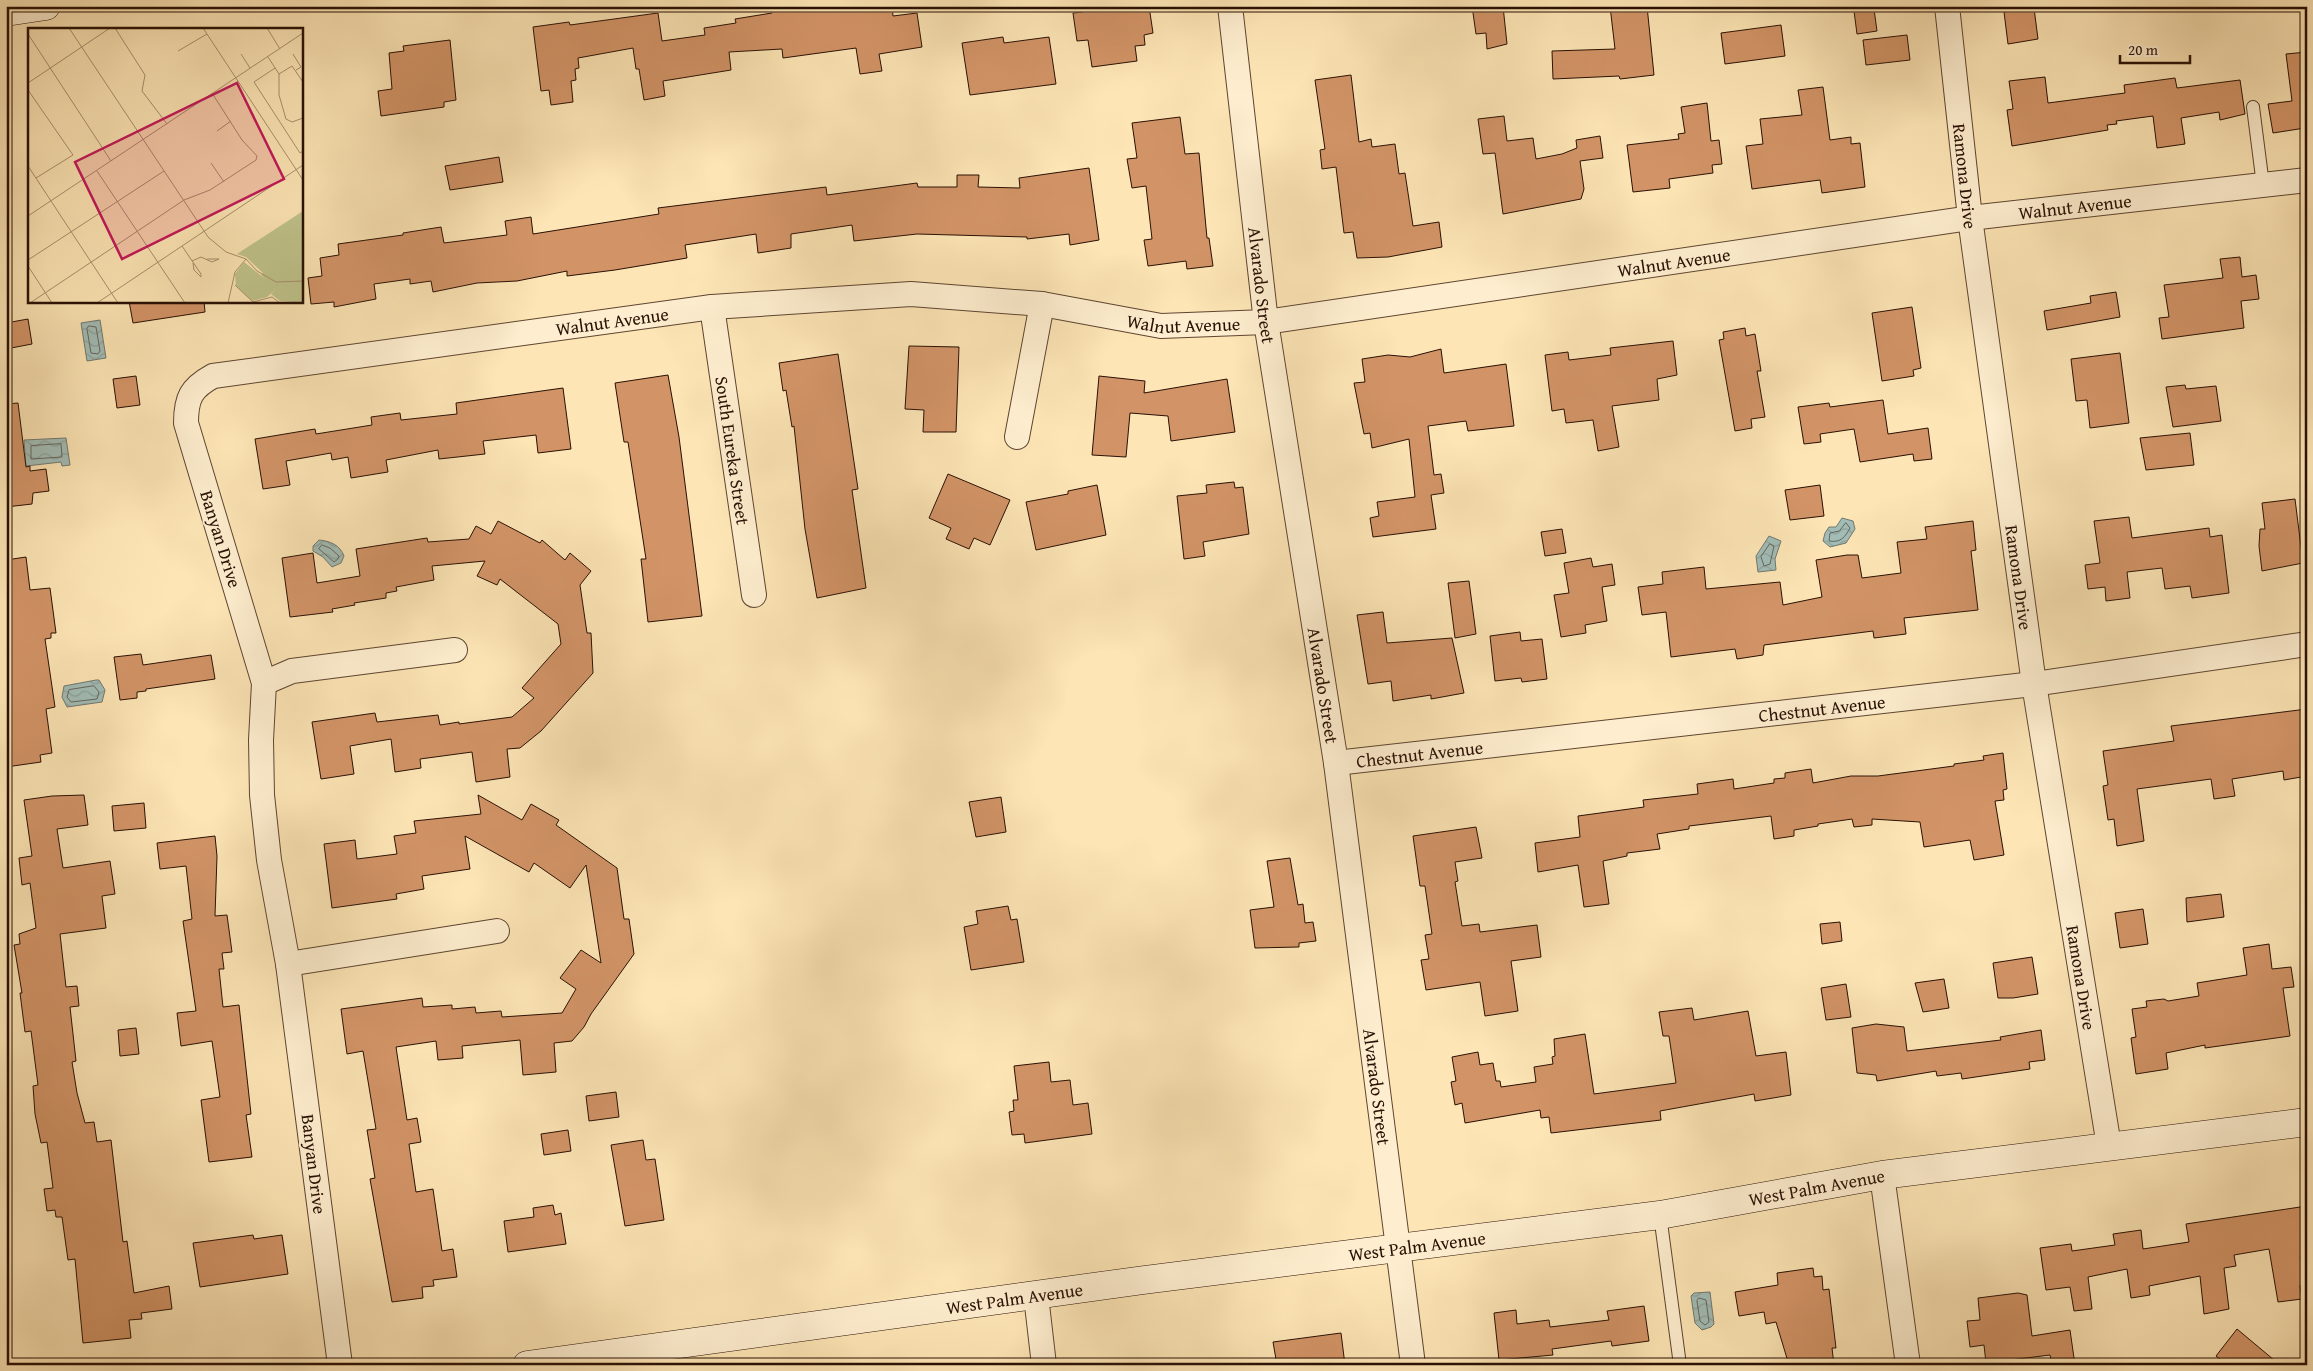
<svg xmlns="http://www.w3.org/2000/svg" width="2313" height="1371" viewBox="0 0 2313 1371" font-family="'Gentium Book Plus',serif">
	<defs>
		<pattern id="water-waves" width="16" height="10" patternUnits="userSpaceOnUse" patternTransform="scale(1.25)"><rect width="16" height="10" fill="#a2bdb7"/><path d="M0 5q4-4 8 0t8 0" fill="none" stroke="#8ca19c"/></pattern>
	</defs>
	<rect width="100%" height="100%" fill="#fde5b5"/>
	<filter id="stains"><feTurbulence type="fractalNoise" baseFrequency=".004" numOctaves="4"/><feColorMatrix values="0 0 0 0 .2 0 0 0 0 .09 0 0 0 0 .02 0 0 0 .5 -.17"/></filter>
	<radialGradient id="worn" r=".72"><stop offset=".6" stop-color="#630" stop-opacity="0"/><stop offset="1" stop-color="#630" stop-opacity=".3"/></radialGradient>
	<!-- water -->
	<path fill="url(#water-waves)" stroke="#72786f" d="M100,320L106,358L87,361L81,323Z
		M66,438L70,465L62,466L61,462L26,466L24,440Z
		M1842,518L1853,521L1855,529L1846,543L1830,547L1823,541L1825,533L1829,527H1836Z
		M1769,536L1781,541L1775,559L1776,570L1758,572L1756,556Z
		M319,540C330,541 340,545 344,556L341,563L332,567L323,557L313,551V546Z
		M96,680H99L105,690L102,702L67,707L62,697L64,686Z
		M1710,1292L1714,1324L1711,1327L1702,1330L1695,1323L1691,1296L1694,1293Z"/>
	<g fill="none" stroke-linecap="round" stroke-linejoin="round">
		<!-- shore -->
		<path stroke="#66665e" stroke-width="1" d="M89,326L96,327L100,351L98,354L91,353L87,329Z
			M61,444L62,457L31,459V446Z
			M1846,523L1850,528C1845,537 1841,543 1829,541L1830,533L1839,531Z
			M1770,544L1774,546L1770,564L1764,566L1761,557Z
			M322,545L330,548L339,556L338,559L334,562L319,549Z
			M94,686L99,692L97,699L71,702L67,697L69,690Z
			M1699,1298L1706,1300L1709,1322L1705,1325L1700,1321L1697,1301Z"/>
	</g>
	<!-- building -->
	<path fill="#d29467" stroke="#291004" d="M792,6H892L893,16L917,13L922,47L879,54L882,71L860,74L856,48L783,58L782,49L729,52L731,70L663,81L665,96L644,100L639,69H636L633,48L578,58L579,68L575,69L576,80L571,81L573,102L551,105L549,90L541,91L533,27L569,22L570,25L658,13L662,41L705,35L704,28L736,23L735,19L772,13V9Z
		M1082,6H1149L1153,33L1144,35L1145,45L1135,46L1137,61L1092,67L1088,40L1077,41L1073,13L1083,12Z
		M1472,6H1503L1507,44L1487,49L1486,33L1476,34Z
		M1610,6H1647L1654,75L1620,79L1619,76L1553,79L1552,51L1615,49Z
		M2034,8L2038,39L2008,44L2004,12Z
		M1874,9L1877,31L1857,34L1854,11Z
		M1781,25L1785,56L1725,64L1721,33Z
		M1907,35L1910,60L1866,65L1863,40Z
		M1003,37L1004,43L1049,37L1056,84L970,95L962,43Z
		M450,40L456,100L444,102V107L381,116L378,91L392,89L389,53L404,51L403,46Z
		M2307,52L2305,128L2273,133L2268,104L2292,101L2286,54Z
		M1351,75L1359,142L1371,139L1372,147L1395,144L1399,174L1405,173L1413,226L1439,222L1442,247L1388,257L1357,258L1353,232L1344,233L1336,167L1322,169L1320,150L1325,149L1315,80Z
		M2045,77L2048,103L2125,93L2124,85L2175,78L2177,88L2240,80L2245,114L2220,120L2219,112L2181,118L2185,144L2157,148L2153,116L2116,121L2117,124L2107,125L2108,130L2012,146L2007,110L2013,109L2009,81Z
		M1823,87L1830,140L1851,137V144L1860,143L1865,187L1822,193L1820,180L1752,189L1746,146L1763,144L1760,119L1802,115L1798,90Z
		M1707,103L1711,141L1719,140L1722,164L1712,165L1713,173L1669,179L1670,188L1633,192L1627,145L1679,139L1678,134L1685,133L1681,107Z
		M1504,116L1507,141L1533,138L1536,159L1562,154L1577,148L1576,140L1600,136L1603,158L1580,161L1584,189L1581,199L1503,214L1495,153L1483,154L1478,119Z
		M1180,117L1185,154L1199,153L1207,238H1209L1213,266L1187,269L1186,261L1148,266L1144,240L1152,239L1146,186L1132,188L1127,159L1137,158L1132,123Z
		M499,157L503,182L450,190L445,166Z
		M1089,168L1099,240L1070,245L1069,234L1027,239V237L917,234L854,241L852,225L791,234V248L758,253L756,234L685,245L687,258L615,270L567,276V271L517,281L477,283L433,292L431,281L410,284V279L374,284L376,299L334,307V302L311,304L308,278L322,276L320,258L339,255L338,244L403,235V233L441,227L444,243L507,235L505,221L531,217L533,234L659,214L658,208L826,187L827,195L917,183L918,187H957V175H979L978,187L1020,188L1019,178Z
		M2240,257L2242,277L2256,275L2259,299L2241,301L2244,328L2162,339L2159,318L2169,317L2164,285L2223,278L2220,259Z
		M2116,292L2120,317L2047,330L2044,311L2091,303L2090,296Z
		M129,301H204L205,312L133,323Z
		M1912,307L1921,368L1913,370L1914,376L1882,381L1872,313Z
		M28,319L32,344L6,349V323Z
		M1745,328L1746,336L1755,334L1761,371H1757L1765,417L1751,419L1752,428L1735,431L1719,340L1724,339L1723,332Z
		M1673,341L1677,375L1657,379L1659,400L1612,406L1619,447L1598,451L1593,420L1566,423L1564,409L1552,411L1545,355L1568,352L1569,360L1611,355L1610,348Z
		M909,346L959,347L956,432H923L924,410L905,409Z
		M1441,349L1444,373L1506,364L1514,426L1468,431L1466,421L1428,426L1434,475L1441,474L1444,493L1431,495L1436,529L1373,537L1370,518L1379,516L1377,502L1415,497L1409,439L1372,448L1370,433L1364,434L1354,383L1365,382L1362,359L1388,355L1410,357Z
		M2120,353L2129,423L2090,428L2087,400L2076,401L2071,359Z
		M838,354L858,489L852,490L866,588L817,598L805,529L794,426L792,427L786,390L783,391L779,363Z
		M668,375L679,437L702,616L648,622L641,559H646L628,442H624L615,383Z
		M136,376L140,405L117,408L113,379Z
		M1099,376L1145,381L1144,393L1227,379L1235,432L1171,441L1168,416L1130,413L1126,457L1092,455Z
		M2185,385L2186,389L2216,386L2221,421L2173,427L2166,387Z
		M563,388L571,449L538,453L536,435L483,441L485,454L439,459L438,450L386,460L388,472L351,478L348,457L332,460L331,453L286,461L290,485L263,489L255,439L315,429L316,434L372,425L371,417L400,413L401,420L457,414L456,403Z
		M1883,400L1888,434L1928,428L1932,459L1914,461L1913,454L1860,462L1854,429L1820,434L1821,442L1804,444L1798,407L1829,403L1830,407Z
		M18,403L26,467L30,466V471L46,469L49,491L33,493L32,504L6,507V404Z
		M2190,433L2194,465L2146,470L2140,438Z
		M948,474L1010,500L990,545L974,538L969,549L946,539L951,528L929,518Z
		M1234,482L1235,488L1243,487L1249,534L1203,542L1205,556L1184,559L1177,496L1207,493L1206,485Z
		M1097,485L1106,535L1036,550L1026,502L1068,494V491Z
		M1820,485L1824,516L1790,520L1785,490Z
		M2295,499L2303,563L2262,571L2259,546L2260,529H2265L2262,503Z
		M2129,517L2132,538L2209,528L2210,537L2222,535L2229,593L2192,598L2190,586L2165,589L2162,568L2127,572L2130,598L2106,601L2105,587L2088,589L2085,565L2100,563L2094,521Z
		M498,521L540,543L542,540L565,560L570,553L591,571L580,585L587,633H591L593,673L541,731L520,748L507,749L510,777L476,782L472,752L420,759L421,768L395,772L391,739L350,746L354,774L321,779L312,722L375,713L377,722L438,715L440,725L459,722V724L512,717L534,698L522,688L561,644L558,624L500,579L497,585L477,576L485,561L432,566L434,580L396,587L397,591L386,593V598L354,603L355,605L332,609L333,612L290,617L282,558L313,553L317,583L360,576L356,549L427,538L428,542L469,539L476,526L491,534Z
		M1973,521L1976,550L1971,551L1978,610L1904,618L1906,634L1874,638L1873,631L1764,645L1763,655L1737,659L1735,649L1671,657L1666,612L1642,615L1638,587L1663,584L1662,572L1704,567L1706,589L1780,582L1783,605L1822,597L1816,560L1847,555H1858L1862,578L1901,573L1897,542L1927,539L1925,527Z
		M1562,529L1566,553L1545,556L1541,532Z
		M26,557L30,590L50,588L56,633H51V638L45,639L55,707L46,709L52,753L40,755L41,762L6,767V560Z
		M1591,558L1593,567L1612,564L1615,585L1602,587L1607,621L1585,625L1586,633L1561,637L1554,595L1569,593L1564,563Z
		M1469,581L1476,634L1455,638L1448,583Z
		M1383,612L1387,643L1452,638L1464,693L1431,699V695L1393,701L1391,681L1368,684L1357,615Z
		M1520,632L1521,641L1542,639L1547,679L1522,682L1521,678L1495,681L1490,636Z
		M141,654L143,665L211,655L215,679L146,689V691L137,692V698L120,700L114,657Z
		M2307,709V776L2284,780L2283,771L2232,779L2235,796L2214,799L2211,779L2137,789L2144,841L2117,846L2114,819L2108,820L2103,786L2108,785L2103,751L2174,741L2171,726Z
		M2003,753L2007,789L2003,790L2004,800L1995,801L2004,855L1974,860L1970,840L1924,847L1920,822L1872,819V825L1854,827L1852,819L1818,824V826L1794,830V836L1774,839L1771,816L1689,826V829L1657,834L1660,849L1627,853V856L1603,861L1609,904L1584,907L1578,865L1538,872L1535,843L1580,837L1578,816L1644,807L1643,800L1698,794L1697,784L1733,779L1734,789L1774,783V779L1785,778V773L1811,769L1813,783L1851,776H1878L1954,766V764L1984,760L1983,756Z
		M84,795L88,825L57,829L63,868L110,861L115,894L102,896L106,928L60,934L66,987L77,986L79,1006L70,1007L76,1061L72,1062L77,1093L85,1123L94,1122L97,1142L111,1140L123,1242L127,1241L134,1293L169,1286L172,1309L141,1313L142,1319L129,1320L131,1338L83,1343L75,1259L68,1260L62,1217H56L55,1210L47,1211L44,1189L53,1188L47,1142L41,1143L35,1114L33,1086L38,1085L31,1031L25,1032L20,993H22L14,945L20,944L19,934L36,928L30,883L22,885L19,858L32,856L24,800L52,796Z
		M478,795L522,820L531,804L559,820L556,825L617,868L624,919H629L634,954L591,1014L584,1027L572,1041L554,1043L556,1072L523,1075L520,1040L462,1046L463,1058L438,1060L436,1041L396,1047L407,1120L417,1118L421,1142L409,1144L416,1192L433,1189L442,1251L453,1249L457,1277L433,1280L434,1286L422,1287L423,1298L392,1302L370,1179L375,1178L367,1130L376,1129L363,1051L347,1054L341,1009L422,998L423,1007L452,1005V1009L475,1007L476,1013L501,1011L502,1017L562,1013L576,989L560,978L581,950L601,963L586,865L570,888L534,863L529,872L465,836L470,869L422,876L424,889L396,894L397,899L332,908L324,844L355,840L357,859L397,854L394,836L416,833L414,821L481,814Z
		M1001,797L1006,832L976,837L969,802Z
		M144,803L146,828L114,831L112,806Z
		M1476,827L1482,858L1455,862L1458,881L1455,882L1462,926L1479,924L1480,932L1537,925L1541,957L1511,961L1518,1011L1485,1016L1480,982L1426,990L1421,960L1429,959L1425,935L1432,934L1425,886H1420L1413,836Z
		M215,836L217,856L215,916L227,915L232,952L222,953L224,969H219L223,1007L239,1005L251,1114L246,1115L252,1157L209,1162L201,1100L220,1097L212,1041L181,1046L177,1013L196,1011L183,921L192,919L186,866L160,869L157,843Z
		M1290,858L1298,905L1303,904L1305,923L1313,922L1316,941L1299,943V947L1255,948L1250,910L1274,907L1267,861Z
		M2221,894L2224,917L2187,922L2186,898Z
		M1008,906L1011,920L1017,919L1024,962L971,970L964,927L978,924L976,911Z
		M2143,909L2148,944L2120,948L2115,913Z
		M1840,922L1842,941L1822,944L1820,924Z
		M2269,944L2272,969L2291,967L2294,987L2283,988L2290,1036L2205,1048V1045L2166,1053L2168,1069L2136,1074L2131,1038L2136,1037L2132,1009L2147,1007L2146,1001L2164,999L2168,1001L2199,996L2197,983L2247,975L2243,948Z
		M2032,957L2038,994L2013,998H1998L1993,963Z
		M1944,979L1949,1008L1923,1012L1915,983Z
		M1846,984L1851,1017L1826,1020L1821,988Z
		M1692,1008L1694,1020L1748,1011L1756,1056L1786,1052L1791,1095L1755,1101L1754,1094L1660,1111L1661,1120L1551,1133L1549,1117L1541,1118L1540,1110L1465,1123L1462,1103L1455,1105L1451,1082L1456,1081L1452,1057L1478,1052L1480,1065L1493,1063L1496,1081H1500L1501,1087L1536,1082L1534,1067L1553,1064L1552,1057L1555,1056L1554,1039L1585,1034L1594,1094L1676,1083L1669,1036H1663L1659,1012Z
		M1876,1024L1904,1027L1907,1051L2001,1040L2000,1037L2041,1030L2045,1060L2029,1062L2030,1069L1962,1079L1961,1073L1937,1076L1936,1071L1877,1081L1876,1075L1857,1073L1852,1028Z
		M136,1028L139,1054L120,1056L118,1030Z
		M1049,1062L1051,1082L1070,1080L1073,1105L1088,1103L1092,1134L1025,1143L1024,1134L1012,1135L1009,1112L1014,1111L1013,1100H1018L1014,1066Z
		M616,1092L619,1117L589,1121L586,1096Z
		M568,1130L571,1151L544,1155L541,1134Z
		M643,1140L646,1160L655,1159L664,1220L625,1226L611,1145Z
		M553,1205L555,1215L561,1213L566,1244L508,1252L504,1221L534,1217L533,1208Z
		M2307,1206V1255L2301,1256L2305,1285L2300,1286L2302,1299L2278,1302L2269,1249L2234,1255L2236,1266L2224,1268L2229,1309L2204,1314L2200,1276L2149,1286L2150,1295L2131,1298L2127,1269L2088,1277L2092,1309L2074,1311L2070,1287L2046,1290L2040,1248L2071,1244L2072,1251L2115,1245L2113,1234L2141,1230L2143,1249L2189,1242L2186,1224Z
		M253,1235L254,1239L282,1235L288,1274L200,1287L193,1243Z
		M1813,1268L1814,1277L1822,1276L1823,1290L1829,1289L1836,1348H1832L1834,1365H1789L1776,1322L1766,1324L1764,1312L1739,1316L1735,1292L1778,1285L1777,1273Z
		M2018,1293L2027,1295L2032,1336L2070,1330L2075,1365H2052L2050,1355L1986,1363L1984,1345L1970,1347L1967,1321L1980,1320L1978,1298Z
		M1644,1306L1649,1341L1612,1346L1611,1341L1552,1349L1553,1355L1499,1360L1494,1313L1516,1310L1517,1324L1549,1320L1550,1327L1609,1320L1607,1311Z
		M2237,1329L2280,1365H2228L2216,1356Z
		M1341,1333L1345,1365H1277L1273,1342Z"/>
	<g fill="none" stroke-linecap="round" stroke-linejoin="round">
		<defs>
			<path id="lane" d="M2253,107L2263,185
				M1660,1215L1680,1365"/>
			<g id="street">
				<path id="s1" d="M1230,6L1266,322L1336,763L1413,1365"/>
				<path id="s2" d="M1947,6L1970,218L2034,684L2109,1146"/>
				<path id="s3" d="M712,307L754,595"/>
				<path d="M1017,437L1042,304"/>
				<path d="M264,683L292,671L455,650"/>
				<path id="s4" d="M1336,763L2034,684L2307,644"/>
				<path d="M288,964L497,931"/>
				<path d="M1882,1175L1908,1365"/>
				<path d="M1036,1296L1044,1365"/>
				<path id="s5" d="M340,1365L288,964L269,860L262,795L261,740L264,683L186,423C186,398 191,388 213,376L712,307L911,294L1042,304L1161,326L1266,322L1970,218L2307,180"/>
			</g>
			<g id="secondary">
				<path d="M6,12L46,6"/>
				<path id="s6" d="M527,1365L1144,1280L1660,1215L1882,1175L2307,1122"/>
			</g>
		</defs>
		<!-- lane casing -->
		<use href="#lane" stroke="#5e4530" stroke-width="14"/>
		<!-- street casing -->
		<use href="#street" stroke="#5e4530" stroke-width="26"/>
		<!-- secondary casing -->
		<use href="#secondary" stroke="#291004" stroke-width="29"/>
		<!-- lane -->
		<use href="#lane" stroke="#feeecf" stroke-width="12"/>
		<!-- street -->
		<use href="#street" stroke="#feeecf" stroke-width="24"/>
		<!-- secondary -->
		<use href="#secondary" stroke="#feeecf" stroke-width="28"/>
	</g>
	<g text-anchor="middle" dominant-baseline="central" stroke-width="4" stroke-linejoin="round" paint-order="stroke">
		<!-- street labels -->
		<g font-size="18" fill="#291004" stroke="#feeecf">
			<text stroke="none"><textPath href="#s2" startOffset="171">Ramona Drive</textPath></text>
			<text stroke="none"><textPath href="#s5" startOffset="2895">Walnut Avenue</textPath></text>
			<text stroke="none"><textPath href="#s5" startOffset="2490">Walnut Avenue</textPath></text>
			<text stroke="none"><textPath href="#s1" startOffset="281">Alvarado Street</textPath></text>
			<text stroke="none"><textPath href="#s5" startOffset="1420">Walnut Avenue</textPath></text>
			<text stroke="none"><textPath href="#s5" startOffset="1995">Walnut Avenue</textPath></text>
			<text stroke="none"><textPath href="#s3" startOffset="145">South Eureka Street</textPath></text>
			<text transform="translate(221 539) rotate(73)">Banyan Drive</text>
			<text stroke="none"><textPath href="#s2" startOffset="576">Ramona Drive</textPath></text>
			<text stroke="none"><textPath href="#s1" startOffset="686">Alvarado Street</textPath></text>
			<text stroke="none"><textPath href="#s4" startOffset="489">Chestnut Avenue</textPath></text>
			<text stroke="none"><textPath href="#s4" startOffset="84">Chestnut Avenue</textPath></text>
			<text stroke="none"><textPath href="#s2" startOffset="981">Ramona Drive</textPath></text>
			<text stroke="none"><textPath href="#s1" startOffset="1091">Alvarado Street</textPath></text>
			<text transform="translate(314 1164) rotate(83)">Banyan Drive</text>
			<text stroke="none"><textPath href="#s6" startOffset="1302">West Palm Avenue</textPath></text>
			<text stroke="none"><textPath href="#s6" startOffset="898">West Palm Avenue</textPath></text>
			<text stroke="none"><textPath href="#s6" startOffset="492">West Palm Avenue</textPath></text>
		</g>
	</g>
	<!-- overview -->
	<g transform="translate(28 28)">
		<rect width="275" height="275" fill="#fde5b5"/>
		<path d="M275,183V275L252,273L243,266L247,262L233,247L235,245L218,229L209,226Z" fill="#c0c48c"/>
		<path d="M216,234L242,255L247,262L239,269L224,273L208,258L207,246Z" fill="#c0c48c"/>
		<path fill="none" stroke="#a8906e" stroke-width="1" d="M41,0L180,209L198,224L218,231L207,244L200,275M87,0L117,47L114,63L139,96M175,0L275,152M239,0L252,21M0,6L83,133M150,23L179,6M213,26L222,40M265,26L273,39L268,42M240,29L251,46V67L258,91L264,94L275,90M247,40L226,54L272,125L275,123M251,46L264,38L275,54M0,55L82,0M0,62L45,127L8,150M189,103L203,93M183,135L196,154M0,138L90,275M69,143L157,275M0,188L275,5M154,218L173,246V249L166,242L165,235M218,231L229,243L248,254L275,253M0,232L136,143M164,233L173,229L184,234L191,231H179M0,238L24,275M207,257L225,274L244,269L252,275M2,275L156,172L182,162L228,132L229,128L214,112L184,65M69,275L275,137"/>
		<path fill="#c2185b" fill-opacity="0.15" stroke="#c2185b" stroke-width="2.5" d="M209,55L256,151L94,231L47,134Z"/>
		<rect width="275" height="275" fill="none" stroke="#291004" stroke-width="2.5"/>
	</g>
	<!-- margin -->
	<rect width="2313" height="1371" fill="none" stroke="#fde5b5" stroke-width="25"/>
	<rect x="8" y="8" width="2298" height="1356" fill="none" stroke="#291004" stroke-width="2.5"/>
	<rect x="12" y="12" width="2288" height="1346" fill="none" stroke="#291004"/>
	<!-- scale -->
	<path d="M2120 55v8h70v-8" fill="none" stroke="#291004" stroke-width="2.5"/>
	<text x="2128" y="55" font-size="15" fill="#291004" stroke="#feeecf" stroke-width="4" paint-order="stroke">20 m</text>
	<rect width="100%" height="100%" filter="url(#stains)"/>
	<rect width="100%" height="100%" fill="url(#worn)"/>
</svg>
